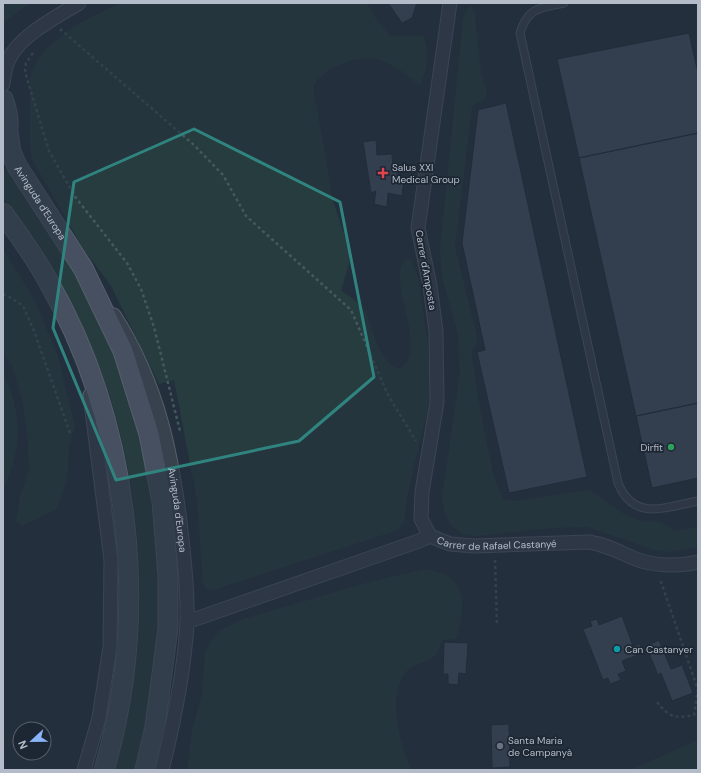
<svg xmlns="http://www.w3.org/2000/svg" width="701" height="773" viewBox="0 0 701 773" font-family="'DM Sans',sans-serif">
	<rect width="100%" height="100%" fill="#242f3e"/>
	<!-- green -->
	<path fill="#263c3f" d="M3,3H30L3,23Z
		M126,3H367L378,22L391,36H423C430,47 428,75 419,85C394,64 375,50 342,64C330,68 320,75 313,86L333,201L350,251L349,264L341,291C351,296 359,303 366,312C373,330 379,361 398,369C433,353 385,285 405,259L411,260L418,277L428,345L430,399L407,496L404,522L395,531L213,590L206,588L203,583L197,500L174,380L159,384L111,286L82,247L32,159L30,146V78L35,64L46,48L76,25L116,5Z
		M472,6L475,15L481,73L487,92L485,99L472,106L455,247L476,333L477,343L471,351C475,375 491,490 505,500L515,501L589,490L627,516L640,521L661,522L675,531L698,527V547L670,552L655,550L587,527L549,528L476,536L463,534L451,525L444,511L442,498L460,373L458,334L442,277L440,249L461,39C463,29 461,9 472,6Z
		M7,166C20,192 41,213 56,237C73,264 90,297 103,325C136,396 150,476 156,553C157,569 160,586 159,601C159,658 148,715 135,770H113C122,737 130,704 135,670C147,586 136,481 111,400C106,381 97,364 90,346C75,308 56,272 34,238C28,229 5,205 3,197C1,189 2,172 7,166Z
		M3,249L34,299L57,353L75,426L69,446L67,480L57,509L22,526L16,521L20,497L29,469L27,433L23,404L12,365L3,353Z
		M3,374C23,411 22,452 3,489Z
		M426,569C433,571 443,572 450,577C468,593 463,620 455,639L442,640C440,645 438,653 434,656C427,662 416,663 409,669C385,689 400,746 411,770H187L192,731L202,693L205,652L211,641L219,631L243,619L373,581Z
		M698,740V770H630Z"/>
	<!-- building -->
	<path fill="#455162" stroke="#1f2835" d="M388,3H417L412,18L402,23Z
		M689,33L698,73V133L579,158L557,59Z
		M506,103L587,477L509,493L477,352L485,350L462,243L478,110Z
		M698,133V403L636,416L579,158Z
		M376,140L377,155L392,154L393,168L398,167L397,178L404,179L402,196L388,193L387,207L374,204L376,191L371,193L363,142Z
		M698,403V478L652,488L636,416Z
		M622,616L633,646L640,644L643,653L622,661L626,671L618,674L621,680L610,684L608,678L603,680L583,629L592,626L590,621L597,619L599,625Z
		M659,640L671,669L682,665L693,693L672,701L661,673L658,675L646,646Z
		M444,642L468,643L466,674L459,673L458,685L448,684V674H443Z
		M509,724L510,767L492,768L491,725Z"/>
	<g fill="none" stroke-linecap="round" stroke-linejoin="round">
		<defs>
			<path id="lane" d="M564,3C540,8 528,7 520,33L618,483C634,522 665,507 698,501"/>
			<g id="street">
				<path d="M3,84C4,76 5,67 9,59C19,36 58,16 79,3"/>
				<path id="s1" d="M114,315C159,385 173,457 182,539C185,566 188,596 187,624C184,673 174,722 162,770"/>
				<path d="M430,536L421,519L422,492L437,402L436,331L430,286L418,228L450,3"/>
				<path id="s2" d="M187,622L419,541L430,536L450,544L474,546L589,542C607,545 617,551 633,558C652,566 678,567 698,562"/>
				<path d="M84,770L99,718L110,647L111,560L90,395"/>
			</g>
			<g id="secondary">
				<path d="M3,99C9,115 10,128 5,144"/>
				<path id="s3" d="M8,133L11,152L17,166L83,268L123,351L149,434L162,502L168,576V628L155,727L145,770"/>
				<path d="M3,213C19,235 35,257 48,281C130,424 151,612 104,770"/>
			</g>
		</defs>
		<!-- lane casing -->
		<use href="#lane" stroke="#565f6c" stroke-width="9"/>
		<!-- street casing -->
		<use href="#street" stroke="#565f6c" stroke-width="15"/>
		<!-- secondary casing -->
		<use href="#secondary" stroke="#565f6c" stroke-width="21"/>
		<!-- path -->
		<path stroke="#44595c" stroke-width="2.5" stroke-dasharray="3 3" stroke-linecap="butt" d="M60,29L194,145L223,175L246,216L351,310L388,395L416,441
			M33,53L26,63L25,72L49,151L58,167L76,198L127,263L141,289L154,327L180,431
			M3,294L8,296L23,306L34,331L70,433
			M495,560L497,626
			M657,702C669,717 675,719 694,715L698,690L660,579"/>
		<!-- lane -->
		<use href="#lane" stroke="#38414e" stroke-width="7"/>
		<!-- street -->
		<use href="#street" stroke="#38414e" stroke-width="13"/>
		<!-- secondary -->
		<use href="#secondary" stroke="#465061" stroke-width="19"/>
	</g>
	<!-- marked area -->
	<path d="M0 0H701V773H0ZM194,129L340,202L374,377L299,441L116,480L53,328L74,182Z" fill="#242f3e" fill-opacity=".55" fill-rule="evenodd"/>
	<path fill="none" stroke="#308480" stroke-width="3" stroke-linejoin="round" d="M194,129L340,202L374,377L299,441L116,480L53,328L74,182Z"/>
	<!-- markers -->
	<path fill="#e0444e" stroke="#1d2633" stroke-width="1.5" d="M381 167h4v4h4v4h-4v4h-4v-4h-4v-4h4z"/>
	<circle fill="#2e9e5b" stroke="#1d2633" stroke-width="1.5" cx="671" cy="447" r="4"/>
	<circle fill="#0f9aa8" stroke="#1d2633" stroke-width="1.5" cx="617" cy="649" r="4"/>
	<circle fill="#6b7280" stroke="#1d2633" stroke-width="1.5" cx="500" cy="746" r="4"/>
	<g text-anchor="middle" dominant-baseline="central" stroke-width="3.5" stroke-linejoin="round" paint-order="stroke">
		<!-- poi labels -->
		<g font-size="10" fill="#b4bcc9" stroke="#1d2633" text-anchor="start">
			<text x="392" y="167">Salus XXI<tspan x="392" dy="12">Medical Group</tspan></text>
			<text x="663" y="447" text-anchor="end">Dirfit</text>
			<text x="625" y="649">Can Castanyer</text>
			<text x="508" y="740">Santa Maria<tspan x="508" dy="12">de Campanyà</tspan></text>
		</g>
		<!-- street labels -->
		<g font-size="10" fill="#b4bcc9" stroke="#1d2633">
			<text stroke="none"><textPath href="#s3" startOffset="78">Avinguda d'Europa</textPath></text>
			<text transform="translate(426 270) rotate(80)">Carrer d'Amposta</text>
			<text stroke="none"><textPath href="#s1" startOffset="207">Avinguda d'Europa</textPath></text>
			<text stroke="none"><textPath href="#s2" startOffset="326">Carrer de Rafael Castanyé</textPath></text>
		</g>
	</g>
	<!-- border -->
	<rect width="701" height="773" fill="none" stroke="#b4bcc9" stroke-width="8"/>
	<!-- north arrow -->
	<g transform="translate(32 741) rotate(248)"><circle r="19" fill="#1d2633" stroke="#59626f"/>
	<path d="M0-3L7 15L0 10L-7 15Z" fill="#8ab4f8"/>
	<text y="-6" font-size="11" font-weight="bold" text-anchor="middle" fill="#b4bcc9">N</text>
	</g>
</svg>
